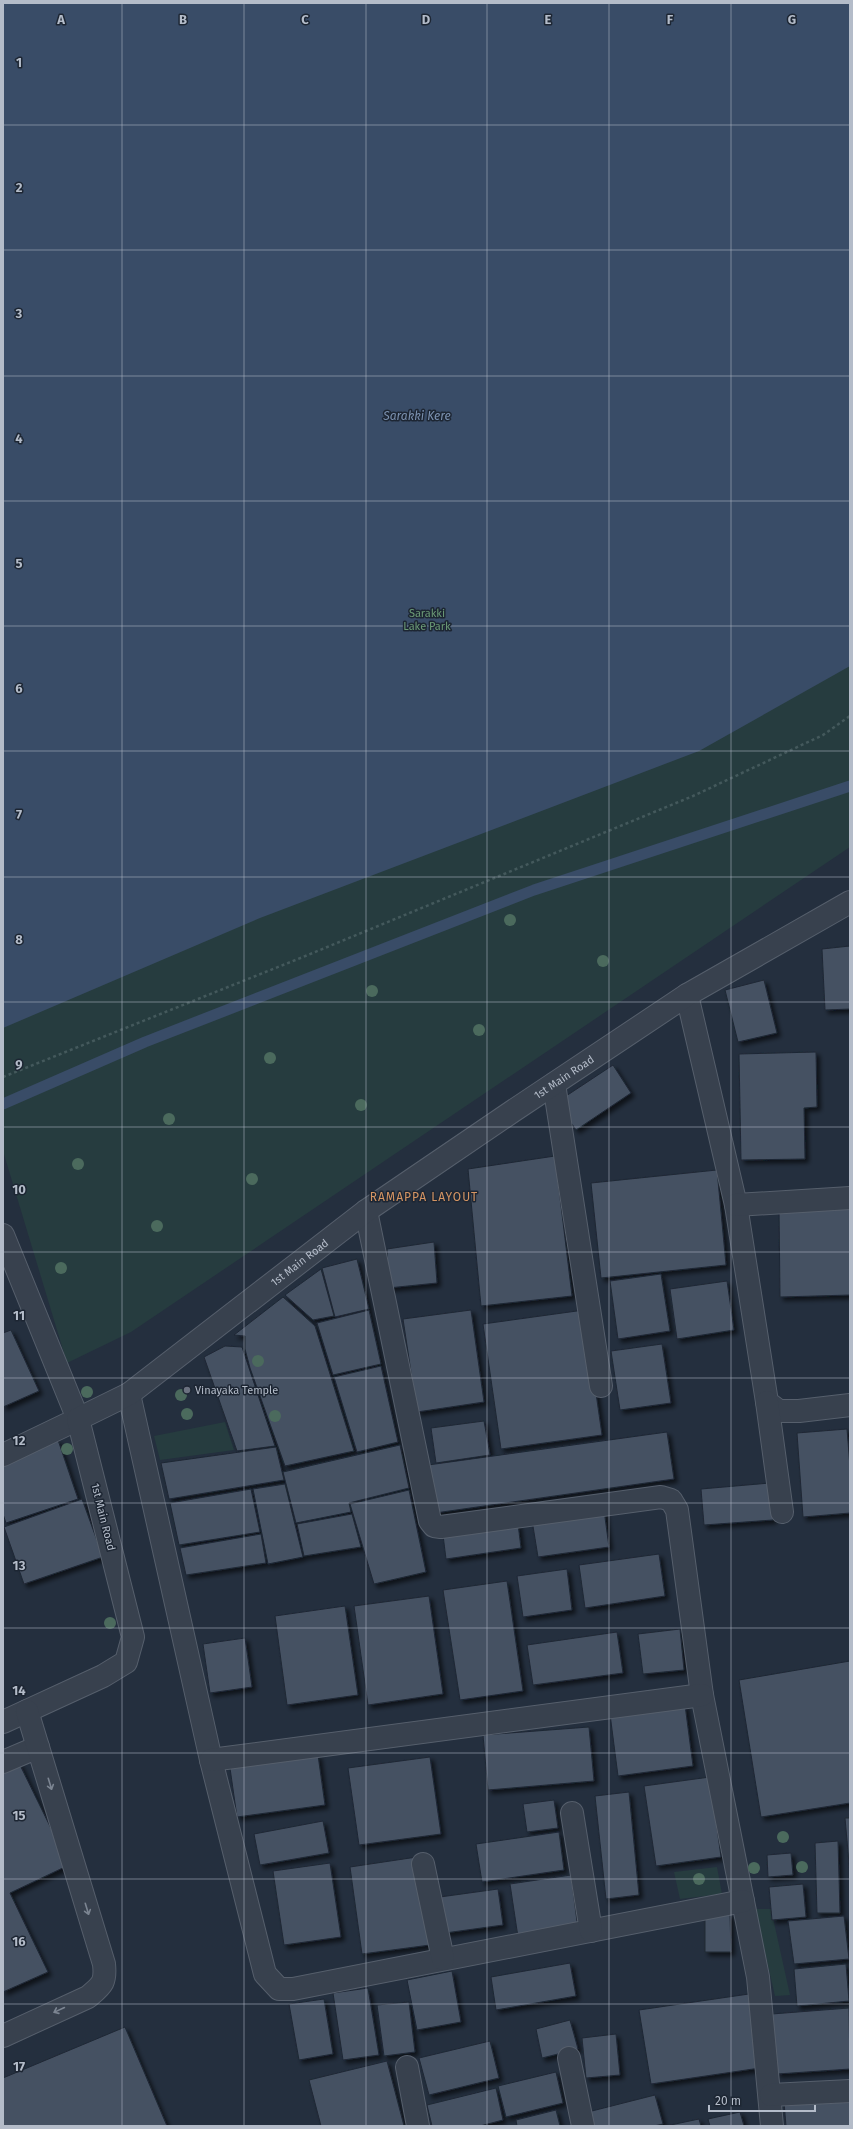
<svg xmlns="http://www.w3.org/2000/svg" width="853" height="2129" viewBox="0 0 853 2129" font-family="'Fira Sans',sans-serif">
	<defs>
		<filter id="shadow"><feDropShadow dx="3.5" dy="3.5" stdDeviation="2" flood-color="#0009"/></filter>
	</defs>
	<rect width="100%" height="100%" fill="#242f3e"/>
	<!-- green -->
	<path fill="#263c3f" d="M3,3H850V847L131,1332L67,1363L3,1151Z
		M225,1422L234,1450L160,1460L154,1436Z
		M717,1867L722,1894L680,1899L674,1872Z
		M755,1909H771L790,1995L775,1996Z"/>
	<!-- water -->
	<path fill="#394c67" d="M3,3H850V666L699,751L260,918L3,1028Z"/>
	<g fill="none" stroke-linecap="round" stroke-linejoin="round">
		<!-- stream -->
		<path stroke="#394c67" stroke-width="11" d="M3,1104L145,1042L534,890L850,786"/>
	</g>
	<!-- building -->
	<path fill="#455162" stroke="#1f2835" filter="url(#shadow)" d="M850,946V1009L825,1010L822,949Z
		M764,980L777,1033L738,1042L725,990Z
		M816,1052L817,1107L804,1108L805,1159L741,1160L739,1054Z
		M613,1065L631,1093L576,1130L557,1102Z
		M555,1156L572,1296L481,1306L468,1169Z
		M717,1170L726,1265L601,1278L591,1183Z
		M850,1207V1295L780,1297L779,1208Z
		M434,1242L437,1283L388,1288L387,1249Z
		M357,1259L369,1309L335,1317L322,1268Z
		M321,1269L334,1316L313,1320L285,1295Z
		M661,1274L670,1331L618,1339L610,1281Z
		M727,1281L734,1330L677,1339L670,1289Z
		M283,1297L315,1326L354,1451L285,1466L250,1368L245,1349V1336L234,1335Z
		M369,1310L381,1364L333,1375L317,1323Z
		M471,1310L484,1402L417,1412L403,1319Z
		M584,1310L602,1435L501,1449L483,1324Z
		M11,1330L39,1391L3,1407V1333Z
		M662,1344L671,1403L620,1410L611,1351Z
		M225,1346L242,1347L275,1446L237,1451L204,1357Z
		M381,1366L398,1442L357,1452L334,1377Z
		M484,1421L490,1455L436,1463L431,1428Z
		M847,1429L850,1467V1513L803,1517L797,1433Z
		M667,1432L674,1479L435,1513L428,1465Z
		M58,1440L78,1499L6,1523L3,1514V1459Z
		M400,1445L409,1488L349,1503L351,1512L296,1523L283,1472Z
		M276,1447L284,1480L169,1499L161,1463Z
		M770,1483L773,1520L704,1525L701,1489Z
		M285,1484L303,1557L268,1564L253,1489Z
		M251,1489L260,1532L179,1545L170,1503Z
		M409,1490L426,1572L374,1584L350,1504Z
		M82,1499L103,1557L24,1584L4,1527Z
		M604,1510L609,1547L538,1557L532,1520Z
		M352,1514L361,1547L304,1556L297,1524Z
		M518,1524L521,1548L446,1559L443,1535Z
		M261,1534L266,1563L186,1575L180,1548Z
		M659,1554L665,1596L585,1608L579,1565Z
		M567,1569L572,1610L523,1617L517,1576Z
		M507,1581L523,1691L460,1700L443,1590Z
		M429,1596L443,1694L368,1705L354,1606Z
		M345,1606L358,1695L287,1705L275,1616Z
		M680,1629L684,1670L643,1674L638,1634Z
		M617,1632L623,1673L533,1685L527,1645Z
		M245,1638L252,1687L210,1693L203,1644Z
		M850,1661V1803L761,1817L739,1680Z
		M685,1705L693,1766L618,1776L610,1714Z
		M589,1727L594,1781L488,1790L483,1735Z
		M318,1755L325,1805L237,1817L230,1768Z
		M430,1757L441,1834L359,1845L348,1768Z
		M19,1763L69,1865L10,1893L48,1972L3,1992V1770Z
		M710,1777L721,1857L656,1866L644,1786Z
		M629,1792L639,1895L606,1899L595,1796Z
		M554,1800L558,1828L527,1832L523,1804Z
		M845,1818H850V1874Z
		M323,1821L329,1853L260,1865L254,1834Z
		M559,1832L564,1870L482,1882L476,1844Z
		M838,1841L840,1913H817L815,1843Z
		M791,1853L793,1875L768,1877L767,1855Z
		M417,1857L430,1945L362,1954L350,1867Z
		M330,1863L341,1937L284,1945L273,1871Z
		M571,1875L578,1929L518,1937L510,1884Z
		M803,1884L806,1917L772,1920L769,1887Z
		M498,1889L503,1925L445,1933L440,1897Z
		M705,1914H730L731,1952H705Z
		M844,1916L849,1959L794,1964L788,1921Z
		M570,1963L576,1996L496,2010L491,1977Z
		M846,1964L849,2001L797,2006L794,1969Z
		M452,1971L461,2022L417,2030L407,1980Z
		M368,1988L379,2055L343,2060L333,1993Z
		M749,1994L760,2068L651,2084L639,2010Z
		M324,1999L333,2054L299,2060L289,2004Z
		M409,2002L415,2052L384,2056L377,2005Z
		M849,2008L850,2069L777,2074L772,2014Z
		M570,2020L578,2049L542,2058L536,2029Z
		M125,2027L167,2126H3V2078Z
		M616,2034L620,2075L586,2078L582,2038Z
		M490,2041L499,2078L429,2095L419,2058Z
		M387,2061L404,2126H321L309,2080Z
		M556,2072L563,2103L506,2117L498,2086Z
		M496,2088L503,2120L480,2126H432L427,2105Z
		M655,2095L663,2124L654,2126H591L588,2112Z
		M850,2097V2126H786L784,2102Z
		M556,2110L560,2126H517L516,2120Z
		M740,2112L744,2126H710L708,2119Z
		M699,2119L701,2126H666Z"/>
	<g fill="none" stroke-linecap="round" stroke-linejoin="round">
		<defs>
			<g id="minor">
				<path d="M687,995L736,1205L767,1402L779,1411H799L850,1405"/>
				<path d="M554,1084L601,1386"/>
				<path d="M736,1205L850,1198"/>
				<path d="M366,1211L430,1521L434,1526L441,1527L661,1497L671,1500L677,1510L702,1695L758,1977L772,2126"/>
				<path d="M3,1235L78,1419L3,1455"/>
				<path d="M129,1394L211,1760L265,1974L279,1989H293L743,1901"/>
				<path d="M767,1402L782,1512"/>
				<path id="s1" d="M3,1722L103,1676L126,1662L133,1637L78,1419L129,1394L366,1211L513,1111L687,995L850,902"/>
				<path d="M211,1760L702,1695"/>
				<path d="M3,1762L38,1747"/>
				<path d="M572,1813L591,1931"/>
				<path d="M423,1864L443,1959"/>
				<path d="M3,2036L88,1997C102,1985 106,1983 104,1964L27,1711"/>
				<path d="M569,2058L583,2126"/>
				<path d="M407,2067L418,2126"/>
				<path d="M771,2095L850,2091"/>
			</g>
		</defs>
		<!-- minor casing -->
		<use href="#minor" stroke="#565f6c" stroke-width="24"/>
		<!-- path -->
		<path stroke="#44595c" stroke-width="2.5" stroke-dasharray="3 3" stroke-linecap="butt" d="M3,1077L303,957L693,796L823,735L850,716"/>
		<!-- minor -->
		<use href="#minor" stroke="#38414e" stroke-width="22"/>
	</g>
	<!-- trees -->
	<g fill="#4b6a5d">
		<circle cx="510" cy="920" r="6"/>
		<circle cx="603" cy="961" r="6"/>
		<circle cx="372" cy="991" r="6"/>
		<circle cx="479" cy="1030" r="6"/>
		<circle cx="270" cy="1058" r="6"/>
		<circle cx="361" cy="1105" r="6"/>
		<circle cx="169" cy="1119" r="6"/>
		<circle cx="78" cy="1164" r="6"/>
		<circle cx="252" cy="1179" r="6"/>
		<circle cx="157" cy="1226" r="6"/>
		<circle cx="61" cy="1268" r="6"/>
		<circle cx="258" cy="1361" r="6"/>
		<circle cx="87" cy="1392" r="6"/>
		<circle cx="181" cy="1395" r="6"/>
		<circle cx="187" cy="1414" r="6"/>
		<circle cx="275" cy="1416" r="6"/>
		<circle cx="67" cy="1449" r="6"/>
		<circle cx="110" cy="1623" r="6"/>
		<circle cx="783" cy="1837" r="6"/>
		<circle cx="802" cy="1867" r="6"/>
		<circle cx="754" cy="1868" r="6"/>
		<circle cx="699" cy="1879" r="6"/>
	</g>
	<!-- one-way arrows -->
	<defs><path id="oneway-shaft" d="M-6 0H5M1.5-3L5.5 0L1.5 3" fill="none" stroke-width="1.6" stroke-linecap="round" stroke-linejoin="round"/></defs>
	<g stroke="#7c8592">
		<use href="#oneway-shaft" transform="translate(50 1784) rotate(73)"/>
		<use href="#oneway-shaft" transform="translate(87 1909) rotate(73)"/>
		<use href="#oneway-shaft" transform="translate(59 2010) rotate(155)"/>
	</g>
	<!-- grid -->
	<path fill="none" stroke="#b4bcc9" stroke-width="1" stroke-opacity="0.55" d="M122,3V2126M244,3V2126M366,3V2126M487,3V2126M609,3V2126M731,3V2126M3,125H850M3,250H850M3,376H850M3,501H850M3,626H850M3,751H850M3,877H850M3,1002H850M3,1127H850M3,1252H850M3,1378H850M3,1503H850M3,1628H850M3,1753H850M3,1879H850M3,2004H850"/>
	<!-- markers -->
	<circle fill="#6b7280" stroke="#1d2633" stroke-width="1.5" cx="187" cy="1390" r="4"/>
	<g text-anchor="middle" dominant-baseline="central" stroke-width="3" stroke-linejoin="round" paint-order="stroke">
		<!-- park labels -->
		<g font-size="11" fill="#6b9a76" stroke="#1d2633">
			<text x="427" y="613">Sarakki<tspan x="427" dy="13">Lake Park</tspan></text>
		</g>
		<!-- street labels -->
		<g font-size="11" fill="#b4bcc9" stroke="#1d2633">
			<text stroke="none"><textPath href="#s1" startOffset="983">1st Main Road</textPath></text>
			<text stroke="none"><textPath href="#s1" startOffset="660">1st Main Road</textPath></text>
			<text transform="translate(103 1517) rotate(76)">1st Main Road</text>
		</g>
		<!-- poi labels -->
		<g font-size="11" fill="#b4bcc9" stroke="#1d2633" text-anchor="start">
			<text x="195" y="1390">Vinayaka Temple</text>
		</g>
		<!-- water labels -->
		<g font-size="12" font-style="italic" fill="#7c92b1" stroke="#1d2633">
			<text x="417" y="416">Sarakki Kere</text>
		</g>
		<!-- neighbourhood labels -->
		<g font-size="12" letter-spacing="1" fill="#d59563" stroke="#1d2633">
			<text x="424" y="1197">RAMAPPA LAYOUT</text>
		</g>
	</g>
	<g font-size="13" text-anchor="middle" font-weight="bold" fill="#b4bcc9" stroke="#1d2633" stroke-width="3" stroke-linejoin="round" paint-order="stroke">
		<text x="61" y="24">A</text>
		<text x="183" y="24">B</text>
		<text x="305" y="24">C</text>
		<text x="426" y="24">D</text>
		<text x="548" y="24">E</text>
		<text x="670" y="24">F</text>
		<text x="792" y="24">G</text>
		<text x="19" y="67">1</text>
		<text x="19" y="192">2</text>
		<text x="19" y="318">3</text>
		<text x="19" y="443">4</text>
		<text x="19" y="568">5</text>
		<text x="19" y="693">6</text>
		<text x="19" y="819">7</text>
		<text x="19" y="944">8</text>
		<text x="19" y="1069">9</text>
		<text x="19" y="1194">10</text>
		<text x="19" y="1320">11</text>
		<text x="19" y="1445">12</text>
		<text x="19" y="1570">13</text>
		<text x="19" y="1695">14</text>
		<text x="19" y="1820">15</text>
		<text x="19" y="1946">16</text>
		<text x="19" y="2071">17</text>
	</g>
	<!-- border -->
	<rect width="853" height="2129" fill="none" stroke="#b4bcc9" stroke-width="8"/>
	<!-- scale -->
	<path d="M709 2105v6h106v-6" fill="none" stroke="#b4bcc9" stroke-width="2"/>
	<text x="715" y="2105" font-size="12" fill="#b4bcc9" stroke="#1d2633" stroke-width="3" paint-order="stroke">20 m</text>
</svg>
